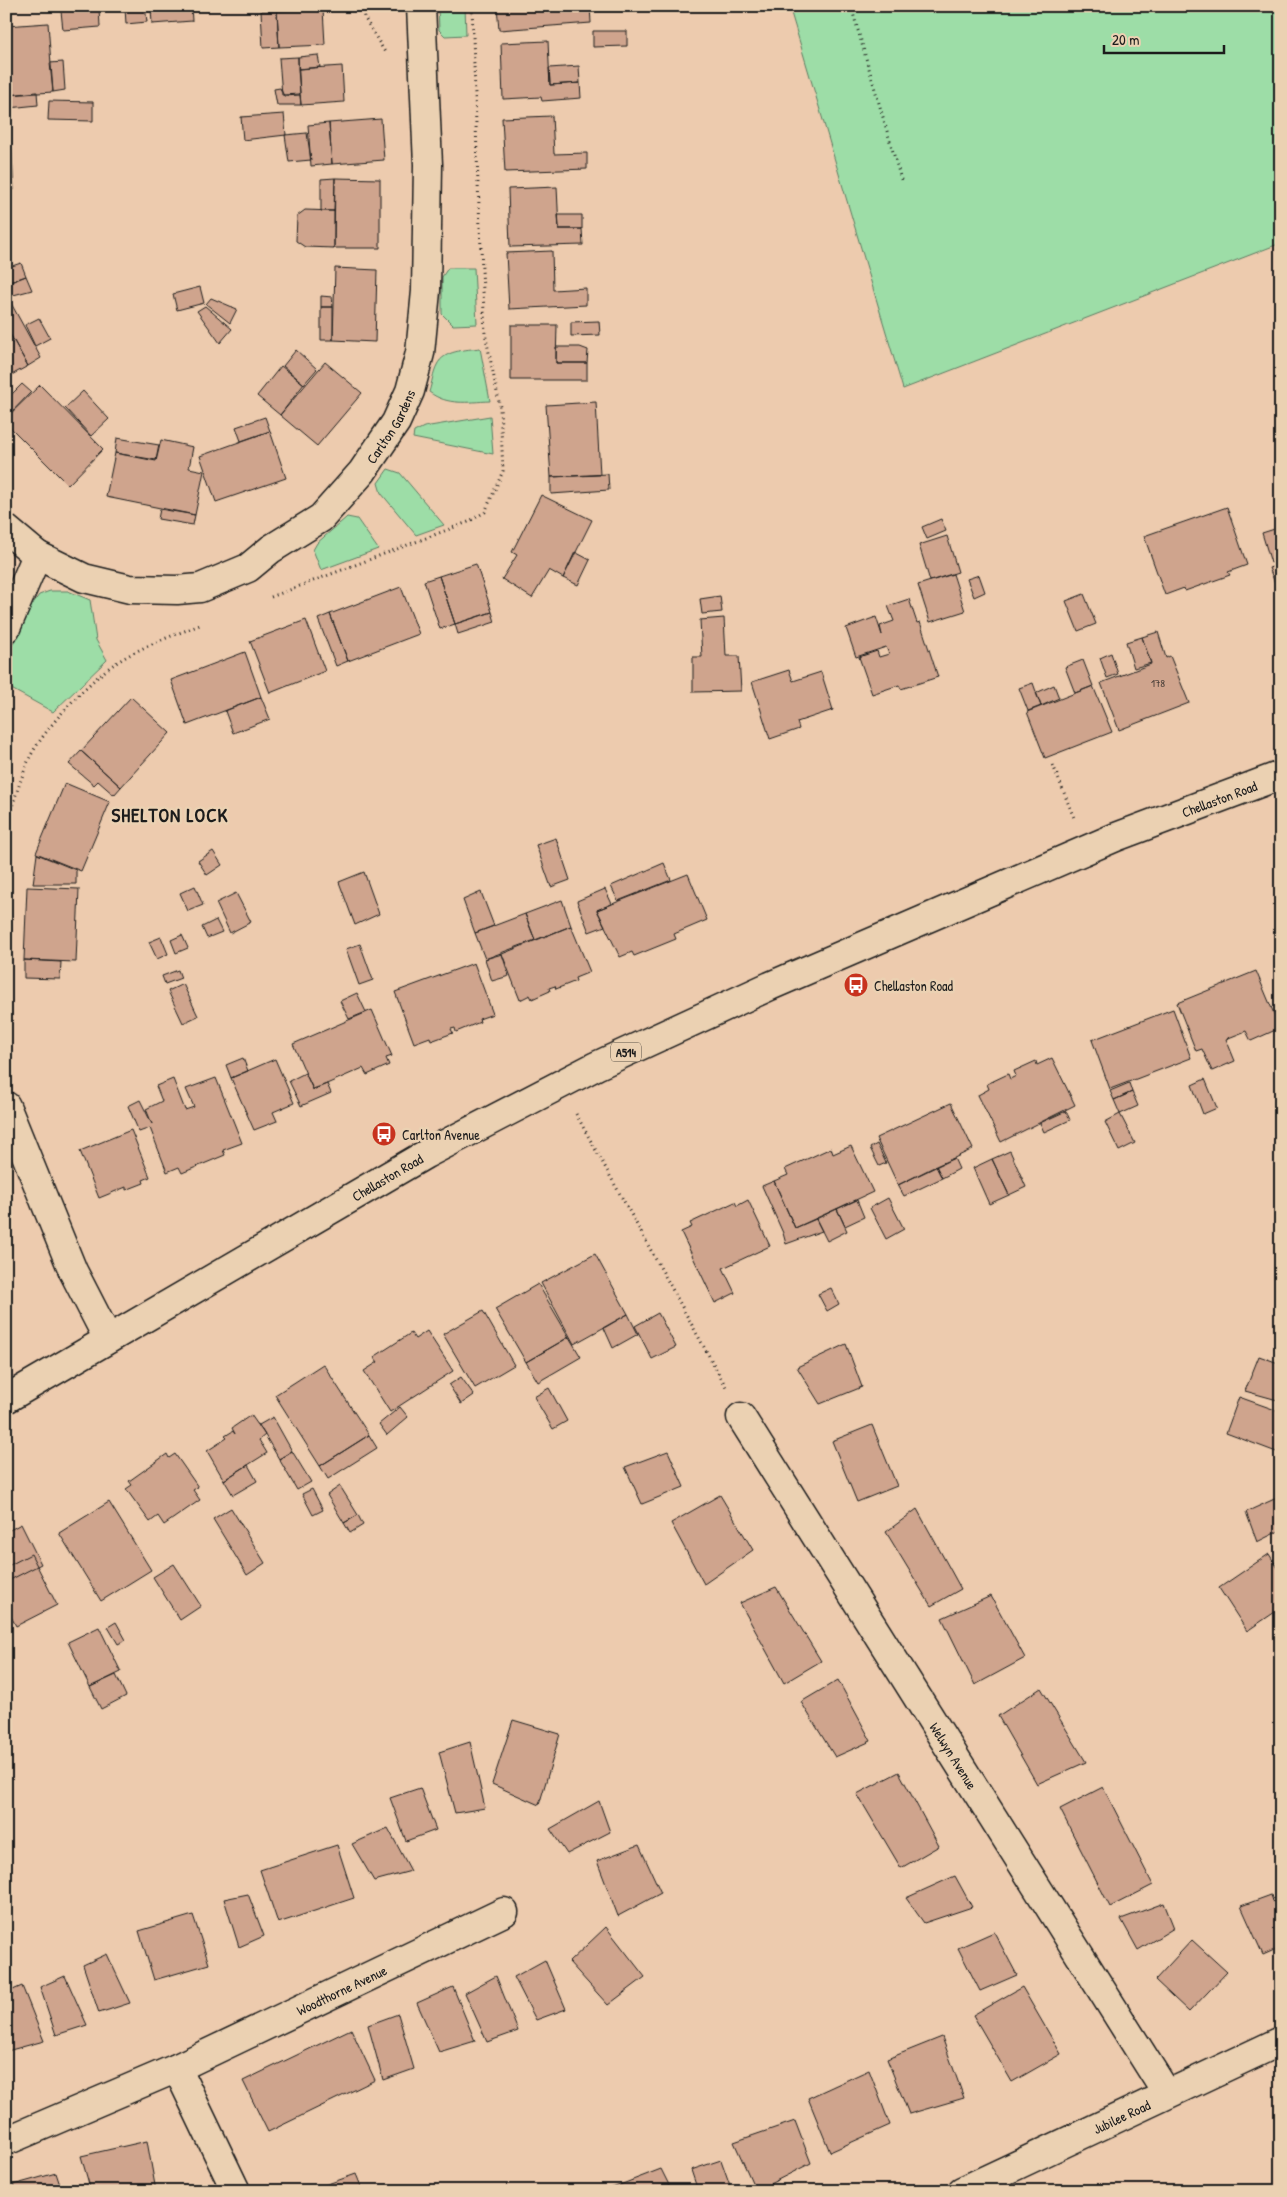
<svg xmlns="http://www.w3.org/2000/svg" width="1287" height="2197" viewBox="0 0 1287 2197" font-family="'Patrick Hand',sans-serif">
	<rect width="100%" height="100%" fill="#edcbae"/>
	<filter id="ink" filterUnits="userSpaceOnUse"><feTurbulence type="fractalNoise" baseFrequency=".02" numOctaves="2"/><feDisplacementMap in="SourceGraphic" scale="10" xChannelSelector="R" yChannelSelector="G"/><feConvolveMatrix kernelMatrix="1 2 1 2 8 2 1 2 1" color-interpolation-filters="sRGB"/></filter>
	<g filter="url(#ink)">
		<!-- green -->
		<path fill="#9ddda7" stroke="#5c7c62" d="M438,6H465L466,35L445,36L439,30Z
			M789,6H1281V243L903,389Z
			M448,268H474L477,324L453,325L442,314V277Z
			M480,348L490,401C467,402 448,406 429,392C432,383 433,372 437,365C444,350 466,350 480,348Z
			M490,416L493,454L413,438L414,432L424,427Z
			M388,469L400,473L444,525L416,535L381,493L378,483Z
			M347,517L357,519L378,549L321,570L313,550L317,543Z
			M50,591H68L90,600L96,640L107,660L53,712L6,686V665L10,650L29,609L39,595Z"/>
		<!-- building -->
		<path fill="#cfa48d" stroke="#1c1c1c" d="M145,6L147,22L126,24L125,8Z
			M191,6L192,21L152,24L151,8Z
			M289,6H322L323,9L289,10Z
			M497,6H548V9L590,6L591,23L499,30Z
			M99,8L100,27L63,30L61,11Z
			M323,9L325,45L279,47L277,11Z
			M261,11H277L279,47L263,48Z
			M48,23L53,92L8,95L6,26Z
			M593,31H627V46L593,47Z
			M548,41L550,85L580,83L581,98L542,101L541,97L503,99L501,43Z
			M318,55L320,67L298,69V57Z
			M298,57L300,94L282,95L279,58Z
			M63,62L65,90L53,92L50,63Z
			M342,66L344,102L301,105L298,69Z
			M579,66L580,83L550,85L549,68Z
			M280,88L284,96L300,95L301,105H277L274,89Z
			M37,92L38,105L9,108L8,95Z
			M49,101L93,102V121L48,120Z
			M284,114L286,135L243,140L241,117Z
			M552,116L554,154L587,153V169L505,172L502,118Z
			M381,119L384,160L332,164L329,123Z
			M6,120H10L14,190H6Z
			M329,123L332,164L311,166L308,125Z
			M307,133L311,160L289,162L285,135Z
			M335,178L334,211H321V179Z
			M335,178L380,179V248H334Z
			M557,187L559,229H582L583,245L510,247L508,189Z
			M305,210L334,211V248L305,247L296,241L297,216Z
			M558,215H582V229H559Z
			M552,251L553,290L586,288V305L509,309L506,253Z
			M21,263L26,276L6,283V268Z
			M335,268L377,270L375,342L333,340Z
			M26,276L32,290L6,297V284Z
			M200,287L204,303L177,310L173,294Z
			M7,296L41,358L28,366L6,327Z
			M321,296L332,297L333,307H321Z
			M211,298L237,309L230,323L206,304Z
			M205,306L232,329L220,343L197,311Z
			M321,307H333V340H321Z
			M39,318L50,338L35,346L25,325Z
			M599,321L600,335L571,336V322Z
			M511,325H557L556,363H587V380H511Z
			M6,327L28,366L6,378Z
			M556,347H580L588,350L587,363H556Z
			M296,350L317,369L304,384L283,366Z
			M325,362L362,393L317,446L280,415Z
			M281,366L304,384L280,415L257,396Z
			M22,384L31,392L6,418V400Z
			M40,385L103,449L68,485L6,423V418Z
			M83,391L109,419L91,436L65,408Z
			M596,402L600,475L551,477L546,405Z
			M265,417L270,431L241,441L236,427Z
			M270,431L286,478L216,502L200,456Z
			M117,438L159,445L156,460L115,453Z
			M161,440L193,447L189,468L204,471L195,515L106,497L115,453L156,461Z
			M608,474L609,490L551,494V477Z
			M541,495L592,520L563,578L549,570L532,598L502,579L517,555L512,552Z
			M1227,507L1247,565L1228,572L1230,575L1185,591L1184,588L1165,595L1144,536Z
			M160,509L195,515L193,525L158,519Z
			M941,519L946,531L927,539L922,527Z
			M1281,527V560L1271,563L1262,533Z
			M947,536L958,572L930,581L919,545Z
			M575,552L590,560L578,585L563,578Z
			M476,564L492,612L455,624L439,576Z
			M1281,564V593H1279L1269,568Z
			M953,574L965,611L930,622L918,585Z
			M979,575L985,592L974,597L967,579Z
			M439,576L455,624L440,629L424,581Z
			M401,587L419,634L348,661L330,614Z
			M1084,594L1096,624L1078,631L1066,601Z
			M720,596L722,612L702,614L700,599Z
			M909,599L917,623L920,622L938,677L901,689L899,685L872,694L859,657L877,651L879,657L889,654L886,647L856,657L846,628L876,617L882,635L880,626L894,621L888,606Z
			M492,612L495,622L458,634L455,624Z
			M330,614L348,661L336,666L318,619Z
			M724,618L726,656H739L741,691L693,692V657H702L700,620Z
			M306,620L325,671L270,693L250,641Z
			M1158,632L1166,658L1170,656L1189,703L1119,730L1101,683L1151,664L1142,637Z
			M1142,637L1151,663L1134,668L1126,642Z
			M245,652L261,697L187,725L171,680Z
			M1111,653L1118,674L1107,678L1100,658Z
			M1083,660L1093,686L1075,693L1065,667Z
			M789,670L793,681L821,672L833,710L797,722L799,729L770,739L752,682Z
			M1033,683L1041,706L1028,711L1019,688Z
			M1054,685L1059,698L1041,706L1036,693Z
			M1093,686L1112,732L1045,758L1027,712Z
			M131,697L170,733L121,787L81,751Z
			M261,697L270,719L233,733L225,711Z
			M81,751L121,787L114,795L98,781L94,785L69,764Z
			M65,783L110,802L81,871L36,853Z
			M556,838L570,880L551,887L536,845Z
			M213,851L222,865L207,875L198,861Z
			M37,854L76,870V884H33Z
			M664,863L671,880L618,901L611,886Z
			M364,872L379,914L355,925L339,882Z
			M688,874L707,920L674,934L676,939L634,956L632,952L620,957L597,910Z
			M195,886L203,905L188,911L180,893Z
			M27,887L79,889L76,962L24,960Z
			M605,889L612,904L597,910L605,926L589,932L577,901Z
			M481,892L494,926L475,933L463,900Z
			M236,893L251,922L230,933L216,903Z
			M562,900L571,926L535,940L525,914Z
			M525,914L535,940L485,959L475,933Z
			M216,920L222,932L207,938L202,927Z
			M571,926L590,972L575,978L576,981L556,989L555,986L549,988L550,991L532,999L530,995L520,1000L502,954Z
			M182,935L188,948L176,953L171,940Z
			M161,937L168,954L157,959L149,942Z
			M360,944L373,980L359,985L346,949Z
			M502,954L509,976L492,981L485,959Z
			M24,960L61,962L60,979L24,978Z
			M474,963L493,1014L479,1019L480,1022L456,1032L455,1028L451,1029L453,1033L431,1041L430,1037L414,1043L395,992Z
			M178,970L181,978L165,984L162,976Z
			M1256,971L1280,1028L1251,1041L1246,1031L1226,1039L1235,1061L1212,1071L1202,1049L1196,1051L1177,1003Z
			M183,984L198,1016L183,1023L168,991Z
			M357,993L366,1012L349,1019L340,1001Z
			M1173,1009L1191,1058L1110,1089L1092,1040Z
			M372,1010L392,1056L386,1058L389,1065L367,1075L363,1068L313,1090L293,1044Z
			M243,1058L248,1071L231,1078L226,1065Z
			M1052,1058L1075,1105L1001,1142L978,1095L989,1089L987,1084L1008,1074L1010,1079L1016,1076L1014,1071L1036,1061L1037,1065Z
			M275,1059L294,1103L273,1112L277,1121L254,1130L231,1078Z
			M305,1073L313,1089L327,1084L331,1093L301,1106L289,1081Z
			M216,1078L242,1143L223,1150L225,1155L182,1173L179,1167L167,1172L150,1128L139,1132L128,1106L140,1100L152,1124L146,1109L162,1101L156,1086L173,1079L185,1110L194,1107L186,1089Z
			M1205,1079L1217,1108L1203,1114L1192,1085Z
			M1129,1083L1132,1092L1114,1100L1110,1091Z
			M1132,1092L1138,1106L1120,1114L1114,1100Z
			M951,1103L973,1149L898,1185L876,1138Z
			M1066,1111L1070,1120L1044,1132L1040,1123Z
			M1120,1114L1135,1143L1119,1151L1105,1122Z
			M131,1130L150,1177L143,1180L144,1183L126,1190V1187L99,1198L80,1151Z
			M877,1144L886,1163L879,1166L870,1148Z
			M851,1146L873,1192L795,1228L774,1181L788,1175L785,1169L831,1148L833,1154Z
			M1010,1151L1026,1187L1009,1195L992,1159Z
			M954,1158L959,1169L942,1178L936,1166Z
			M992,1159L1009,1195L989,1204L973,1168Z
			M936,1166L942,1178L904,1196L898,1185Z
			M774,1181L795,1228L816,1219L822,1231L786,1244L783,1233L762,1186Z
			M888,1198L904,1229L886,1239L870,1208Z
			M748,1200L770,1246L723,1268L735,1293L715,1303L681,1232L692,1227L690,1223L735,1202L737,1206Z
			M857,1200L864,1217L845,1226L837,1209Z
			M837,1209L847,1231L827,1241L816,1219Z
			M595,1254L628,1314L574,1344L541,1283Z
			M538,1284L569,1337L526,1362L495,1309Z
			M831,1288L839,1304L827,1311L818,1294Z
			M483,1311L514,1365L475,1388L443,1334Z
			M658,1313L676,1347L652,1359L635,1326Z
			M628,1314L638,1334L613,1348L604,1328Z
			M427,1331L453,1371L390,1412L364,1371L378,1362L374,1357L411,1333L415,1339Z
			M569,1337L581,1357L538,1382L526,1362Z
			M846,1344L862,1387L820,1404L797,1367Z
			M1259,1356L1281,1364V1401L1245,1391Z
			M323,1364L369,1435L320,1466L275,1395Z
			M461,1377L474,1395L461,1404L449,1385Z
			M549,1388L567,1421L553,1429L534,1397Z
			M1239,1397L1281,1412V1450L1279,1453L1226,1433Z
			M400,1407L408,1417L387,1435L379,1424Z
			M251,1415L265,1435L259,1440L267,1453L224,1480L207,1451L227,1438L225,1436L233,1431L235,1434L232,1428Z
			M273,1417L292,1451L279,1459L259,1425Z
			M872,1425L897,1486L857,1502L832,1441Z
			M369,1435L377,1448L328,1479L320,1466Z
			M292,1451L311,1482L297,1490L279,1459Z
			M668,1451L684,1487L642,1504L625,1467Z
			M167,1454L169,1458L175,1454L198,1487L193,1490L200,1500L164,1525L158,1516L150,1522L126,1489L132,1485L129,1481Z
			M248,1465L257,1481L233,1495L224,1480Z
			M340,1486L358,1515L344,1523L327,1495Z
			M312,1489L323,1510L313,1515L302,1494Z
			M720,1495L753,1550L704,1584L671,1523Z
			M1281,1496V1530L1257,1542L1246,1512Z
			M109,1502L151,1570L101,1601L59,1533Z
			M231,1508L265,1563L247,1575L213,1519Z
			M917,1509L961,1589L931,1606L886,1532Z
			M358,1515L363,1525L350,1533L344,1523Z
			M21,1524L41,1564L6,1582V1532Z
			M31,1554L57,1605L16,1626L6,1607V1567Z
			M1269,1554L1281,1573V1608L1247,1631L1219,1588Z
			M174,1564L201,1606L180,1620L153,1577Z
			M776,1587L821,1661L784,1683L740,1603Z
			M991,1596L1025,1658L975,1685L942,1618Z
			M116,1622L126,1640L118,1644L108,1627Z
			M99,1627L121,1672L90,1687L68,1642Z
			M116,1675L126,1696L101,1709L90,1687Z
			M838,1680L871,1741L835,1757L801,1702Z
			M1041,1688L1086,1762L1037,1784L998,1716Z
			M513,1720L560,1734L539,1805L492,1784Z
			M470,1742L485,1808L455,1813L439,1752Z
			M899,1772L939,1846L901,1868L857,1794Z
			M1103,1787L1153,1885L1110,1907L1060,1809Z
			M420,1788L436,1830L406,1841L390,1798Z
			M599,1801L610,1832L567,1854L550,1829Z
			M388,1828L411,1871L374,1881L352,1844Z
			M337,1845L354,1898L278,1923L260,1870Z
			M639,1845L661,1893L618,1916L597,1861Z
			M955,1876L972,1907L924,1923L906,1898Z
			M248,1894L264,1936L239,1947L224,1899Z
			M1271,1895L1281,1924V1947L1263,1955L1241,1906Z
			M1164,1903L1174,1928L1138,1950L1121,1919Z
			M193,1915L209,1964L154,1980L139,1931Z
			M606,1927L645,1977L608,2005L569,1962Z
			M994,1932L1017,1975L980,1991L958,1948Z
			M1192,1940L1227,1972L1189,2012L1155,1980Z
			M107,1954L130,2003L99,2013L83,1965Z
			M545,1960L566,2009L536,2020L514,1977Z
			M65,1976L87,2025L56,2035L40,1987Z
			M496,1976L518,2031L487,2042L465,1993Z
			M22,1986L44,2041L7,2051L6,1993Z
			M453,1987L475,2041L439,2052L417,2003Z
			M1022,1987L1061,2054L1012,2082L973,2015Z
			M398,2014L414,2069L383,2080L368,2025Z
			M351,2029L375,2080L268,2132L243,2081Z
			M942,2037L964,2098L909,2114L887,2059Z
			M869,2070L890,2125L830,2152L808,2098Z
			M795,2121L811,2163L756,2191L734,2142Z
			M147,2141L156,2191H91L81,2156Z
			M721,2160L732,2191H698L691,2170Z
			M661,2169L672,2191L607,2190Z
			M56,2173L62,2191H6V2187Z
			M356,2174L363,2191H308Z"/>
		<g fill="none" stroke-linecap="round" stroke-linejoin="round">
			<defs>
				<g id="minor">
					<path d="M6,529L37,555L6,628"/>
					<path id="s1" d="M37,555L84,578L130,589L177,590L200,588L248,568L271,549L321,518L362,472L396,422L410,391L420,353L426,291L428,165L421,6"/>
					<path d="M6,1106L73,1271L108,1339"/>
					<path id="s2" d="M741,1417L1167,2094"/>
					<path d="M177,2068L236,2191"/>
					<path id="s3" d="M6,2141L177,2068L504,1912"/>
					<path id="s4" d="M962,2191L1281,2041"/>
				</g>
				<g id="major">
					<path id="s5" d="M6,1399L426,1154L596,1066L770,986L1116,837L1281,775"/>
				</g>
			</defs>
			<!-- minor casing -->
			<use href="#minor" stroke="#1c1c1c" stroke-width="31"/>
			<!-- major casing -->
			<use href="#major" stroke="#1c1c1c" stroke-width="31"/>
			<!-- path -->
			<path stroke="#1c1c1c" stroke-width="3" stroke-dasharray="1 4" stroke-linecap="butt" d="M362,6L364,17L386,54
				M851,6L902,183
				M271,597L468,522L485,512L503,471L500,407L485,333L478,184L472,6
				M1053,765L1074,818
				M6,824C14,802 20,780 29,759C43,730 89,680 116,663C142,646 172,636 200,625
				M576,1114L726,1387"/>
			<!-- minor -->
			<use href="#minor" stroke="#ebd1b2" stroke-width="28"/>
			<!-- major -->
			<use href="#major" stroke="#ebd1b2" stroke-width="28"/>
		</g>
	</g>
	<!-- icons -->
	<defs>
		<symbol id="bus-disc" viewBox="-11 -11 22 22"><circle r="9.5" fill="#c8321e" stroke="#ebd1b2"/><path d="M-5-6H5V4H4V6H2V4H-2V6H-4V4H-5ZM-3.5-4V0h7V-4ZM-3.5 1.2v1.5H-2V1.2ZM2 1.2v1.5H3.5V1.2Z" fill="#fff"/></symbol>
	</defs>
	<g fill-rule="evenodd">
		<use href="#bus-disc" x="842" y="971" width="28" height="28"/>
		<use href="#bus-disc" x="370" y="1120" width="28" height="28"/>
	</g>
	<g text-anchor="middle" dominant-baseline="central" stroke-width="5" stroke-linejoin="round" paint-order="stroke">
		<!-- number labels -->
		<g font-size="11" fill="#493e38">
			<text x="1158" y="683">178</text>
		</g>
		<!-- shield labels -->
		<rect fill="#ebd1b2" stroke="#5a5249" stroke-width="1" x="611" y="1042.5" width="30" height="19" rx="4"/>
		<g font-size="12" font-weight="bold" fill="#1c1c1c">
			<text x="626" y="1052">A514</text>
		</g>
		<!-- street labels -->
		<g font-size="14" fill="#1c1c1c" stroke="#ebd1b2">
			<text stroke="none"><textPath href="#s1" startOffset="426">Carlton Gardens</textPath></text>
			<text stroke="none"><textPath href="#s5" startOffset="1356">Chellaston Road</textPath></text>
			<text stroke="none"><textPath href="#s5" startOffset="441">Chellaston Road</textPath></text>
			<text stroke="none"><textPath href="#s2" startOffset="400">Welwyn Avenue</textPath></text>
			<text stroke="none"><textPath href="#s3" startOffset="368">Woodthorne Avenue</textPath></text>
			<text stroke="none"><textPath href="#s4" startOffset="176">Jubilee Road</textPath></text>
		</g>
		<!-- poi labels -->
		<g font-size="14" fill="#1c1c1c" stroke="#ebd1b2" text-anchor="start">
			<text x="874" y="985">Chellaston Road</text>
			<text x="402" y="1134">Carlton Avenue</text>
		</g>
		<!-- district labels -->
		<g font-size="19" font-weight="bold" letter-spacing="1" fill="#1c1c1c" stroke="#ebd1b2">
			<text x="170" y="815">SHELTON LOCK</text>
		</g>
	</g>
	<!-- margin -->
	<rect width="1287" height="2197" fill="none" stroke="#ebd1b2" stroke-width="25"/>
	<rect x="12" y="12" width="1262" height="2172" fill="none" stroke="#1c1c1c" stroke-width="2" filter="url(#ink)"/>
	<!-- scale -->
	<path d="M1104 45v8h120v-8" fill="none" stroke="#1c1c1c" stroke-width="2.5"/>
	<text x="1112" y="45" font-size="15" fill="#1c1c1c" stroke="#ebd1b2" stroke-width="4" paint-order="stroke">20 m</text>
</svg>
